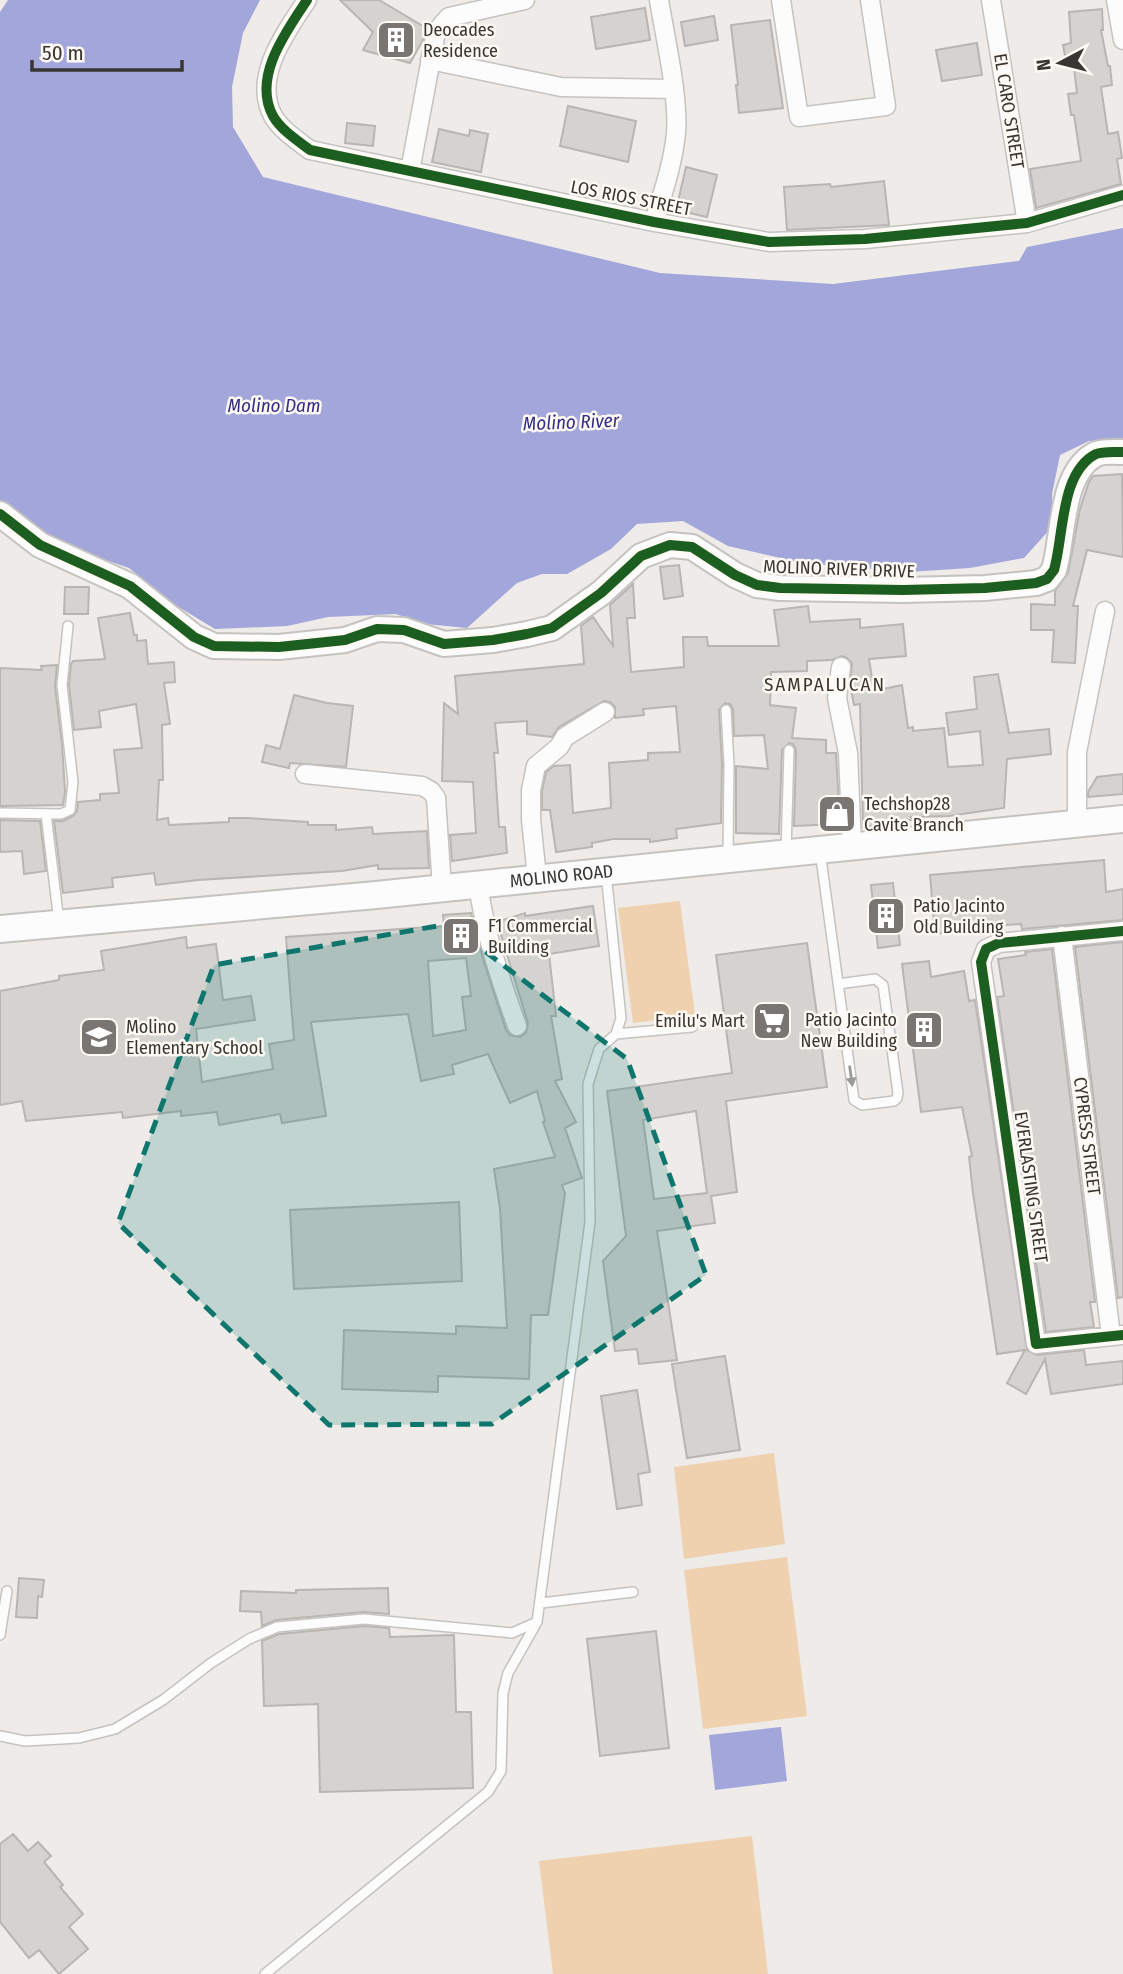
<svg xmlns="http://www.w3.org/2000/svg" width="1123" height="1974" viewBox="0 0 1123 1974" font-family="'Fira Sans Condensed',sans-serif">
	<rect width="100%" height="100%" fill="#eeebe8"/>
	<!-- green -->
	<path fill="#efd1b0" d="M680,901L695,1015L633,1023L618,908Z
		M774,1453L785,1544L684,1559L674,1467Z
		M787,1557L807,1716L703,1729L684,1570Z
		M752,1836L768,1974H553L539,1861Z"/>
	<!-- water -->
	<path fill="#a2a6db" d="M8,0H260L243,33L232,87L233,127L263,177L660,273L833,284L1019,261L1027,247L1123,228V440L1089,441L1060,455L1052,494V527L1024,558L970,568L908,572L803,563L728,546L683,521L637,524L611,549L567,574H542L517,583L467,628L426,624L396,614L328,617L287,626L215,629L177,606L129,568L65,546L0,507V12Z
		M781,1727L787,1781L715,1790L709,1735Z"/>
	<!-- building -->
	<path fill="#d5d3d0" stroke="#b8b5b3" stroke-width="2" fill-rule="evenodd" d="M340,0H379L426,28L423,40L410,63L363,50L373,32Z
		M645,8L650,40L596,49L591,17Z
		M1102,9L1103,30H1101L1108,66H1110L1112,85L1101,87L1108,134L1118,132L1122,158L1117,159L1121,184L1036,208L1030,169L1081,161L1074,115H1071L1068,94L1077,93L1073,60L1066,61L1063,45L1071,43L1069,12Z
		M714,16L718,40L685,46L681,22Z
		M770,20L783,108L739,113L736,85H738L731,25Z
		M977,43L982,75L942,81L936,50Z
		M568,106L636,121L628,162L560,146Z
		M347,123L375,126L373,146L345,143Z
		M439,129L469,136L470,130L488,134L481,172L432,162Z
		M686,167L717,175L707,217L676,210Z
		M884,181L889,225L787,230L784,187L830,184L831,187Z
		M1122,474L1123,557L1087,550L1073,606H1078L1075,663L1052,662L1054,630H1031V604L1055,605V591L1068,573L1080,509L1089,482L1093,476Z
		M679,565L683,596L664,599L660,567Z
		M633,584L635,618H627L631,672L684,667L683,637H707L708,646H779L774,610L808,606L810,622L860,619V628L903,624L906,656L869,659L874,691L902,685L908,728L913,727V731L944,728L948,767L983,765L980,731L949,735L946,713L977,709L974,677L998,674L1009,733L1049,729L1051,754L1007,759L1004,808L949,816L911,817L912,820L863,827L860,704L854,705L850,684L852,663L847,658L842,656L832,660L807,661V671L771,672L770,705L796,708L792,738L826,740V753H836L840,824L794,826L796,750L793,744L789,743L782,750L779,834L736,833V766L768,769L764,735L734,736L733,709L730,704L725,703L719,710L722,764L721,823L676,829L677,838L650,842V839H613L592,843V847L556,852L550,810H542V791L546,772L554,766L570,765L573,813L611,808L609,763L648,760V753L680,752L676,706L643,709L644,715L615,718V707L610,702L604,701L559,727L552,737L527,734V721L495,723L498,753H494L499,827H505L507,853L452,861L450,835L476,833L473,782L442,781L444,703L458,714L455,676L584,664L581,626L593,617L613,646L610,605Z
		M65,587H89L88,614H64Z
		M130,613L134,635H137V641L146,640L148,664L174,662L175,682L164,683L170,724L162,725L163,780H159L157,820L168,818L169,825L229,822V818H248L308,822V825H336V830L372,827L373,834L427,831L429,868L378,869V865L342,871L198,880L156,885L154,873L112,878L113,887L63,893L54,821H63L73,816L77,811L78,802L100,800V794L119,793L114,750L142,748L136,704L99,711L101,727L74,730L69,685L71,664L73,661L105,659L98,618Z
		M57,665L55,686L62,744L65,792L63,805L0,806V668L42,670L41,666Z
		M294,695L327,703L353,706L346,767L290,763L289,768L262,762L266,745L280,749Z
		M1123,774V794L1088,797V792L1097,777Z
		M0,820L40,821L46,871L24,874L22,851L0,852Z
		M1104,860L1106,892L1123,889V920L1022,929L1021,924L1002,925L935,934L930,875Z
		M893,883L900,945L878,948L871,885Z
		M593,906L599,946L549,954L556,1016H551L562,1079L555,1081L576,1122L565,1128L582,1178L562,1185L565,1193L548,1315H531L529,1379L438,1376V1392L342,1389L344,1330L456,1334V1326L507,1328L500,1208L494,1169L555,1157L543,1122L545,1121L537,1091L510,1103L488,1054L452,1065L454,1074L421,1081L408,1014L311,1022L326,1116L282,1123L280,1114L219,1125L217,1112L181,1116V1111L123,1118L122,1112L26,1121L22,1101L0,1105V991L59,980V976L104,970L101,951L186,937L187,948L216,944L223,1000L251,996L255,1020L196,1029L202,1082L273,1069L269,1044L294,1040L286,937L444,926L443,915L471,913L483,959L506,1030L510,1035L520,1037L526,1033L528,1023L497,922L525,913V916ZM466,958L471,996L462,997L466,1030L433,1036L428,961Z
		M1123,942V1297L1118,1298L1075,947Z
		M807,943L827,1087L726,1101L737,1192L711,1196L715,1223L657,1231L677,1360L639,1364L637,1349L615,1351L603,1261L626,1236L607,1091L732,1073L716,955ZM696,1111L707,1193L654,1199L643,1120Z
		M1052,949L1095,1302H1090L1094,1327L1046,1332L997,997L1004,996L998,959L1026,955L1025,952Z
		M929,961L931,977L964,971L969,1001L975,1000L1027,1350L1037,1355L1084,1350L1086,1365L1123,1361V1384L1051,1394L1045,1359L1026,1394L1007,1383L1025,1350L997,1354L973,1193L969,1157L972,1156L962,1107L921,1112L902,964Z
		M459,1202L462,1281L294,1289L290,1210Z
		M725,1356L740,1450L687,1458L672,1364Z
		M637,1390L650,1472L638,1474L642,1505L617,1509L601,1396Z
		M19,1578L44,1580L42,1597L38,1596L37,1618L16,1617Z
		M388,1588L389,1614L363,1612L276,1620L262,1626L261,1612L240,1611L241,1591L296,1593V1590Z
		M364,1626L389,1628L390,1637L454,1635L456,1712H471L473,1788L320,1792L318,1704L264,1706L262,1641L279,1634Z
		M656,1631L669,1748L600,1756L587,1639Z
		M13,1834L28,1851L38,1842L51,1856L44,1862L63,1885L60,1887L83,1914L69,1927L88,1949L59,1974L39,1950L29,1958L0,1922V1844Z"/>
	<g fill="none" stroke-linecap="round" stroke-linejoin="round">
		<defs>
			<path id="lane" d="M726,710L729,764L728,857
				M0,813L61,814L70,810L73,782L62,685L68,626
				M46,814L59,922
				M786,851L789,750
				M820,851L854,1100L862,1105L894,1101L897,1098L898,1093L883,985L875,979L838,984
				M606,873L621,1018L616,1034
				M541,1603L633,1592
				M0,1635L7,1591
				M0,1736L25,1741L79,1738L115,1729L163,1700L211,1663L249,1639L277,1627L364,1619L512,1633L537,1622L590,1222L588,1084L599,1049L616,1034L692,1027
				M265,1974L488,1792L501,1771L503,1693L508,1673L537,1622"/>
			<path id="street" d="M307,0C286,32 252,77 273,116C281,130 298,141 310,150L654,222L769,242L865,239L1027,223L1123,195
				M781,0L799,117L886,106L870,0
				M991,0L1027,223
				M1116,0L1123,40
				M430,60L561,87L673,89
				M410,171L436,32L449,17L525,0
				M654,222C663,192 673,164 676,133C679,97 665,37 659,0
				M841,667L837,698L848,753L852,846
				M305,774L422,786L431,791L436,798L442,888
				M1077,823V752L1105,611
				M537,878L531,819V790L536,766L559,747L565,737L605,712
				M478,884C485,934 500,979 517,1026
				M1123,931L999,943L986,949L981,962L1036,1344L1123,1335
				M1062,936L1111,1336"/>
			<path id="secondary" d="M0,514L40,545L130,586L194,637L214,646L279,647L345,640L377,629L404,630L444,644L493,640L527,634L552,628L601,593L641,556L670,545L692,547L735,575L757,585L780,588L903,590L985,588L1036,583L1047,579L1054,570C1064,536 1060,472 1096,454C1103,451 1114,452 1123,452"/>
			<g id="primary">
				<path id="s1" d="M0,929L376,895L1123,819"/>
			</g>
		</defs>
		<!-- lane casing -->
		<use href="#lane" stroke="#c5c3c0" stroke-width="12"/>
		<!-- street casing -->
		<use href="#street" stroke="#c5c3c0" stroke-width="21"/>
		<!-- secondary casing -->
		<use href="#secondary" stroke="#c5c3c0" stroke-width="28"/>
		<!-- primary casing -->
		<use href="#primary" stroke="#c5c3c0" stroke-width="30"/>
		<!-- lane -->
		<use href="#lane" stroke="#fcfcfc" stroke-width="9"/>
		<!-- street -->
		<use href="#street" stroke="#fcfcfc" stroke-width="18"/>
		<!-- secondary -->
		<use href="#secondary" stroke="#fcfcfc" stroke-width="24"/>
		<!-- primary -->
		<use href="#primary" stroke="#fcfcfc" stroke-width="26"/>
		<defs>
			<path id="cycleway" d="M307,0C286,32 252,77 273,116C281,130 298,141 310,150L654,222L769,242L865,239L1027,223L1123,195
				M0,514L40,545L130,586L194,637L214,646L279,647L345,640L377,629L404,630L444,644L493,640L527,634L552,628L601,593L641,556L670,545L692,547L735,575L757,585L780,588L903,590L985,588L1036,583L1047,579L1054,570C1064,536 1060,472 1096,454C1103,451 1114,452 1123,452
				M1123,931L999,943L986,949L981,962L1036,1344L1123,1335"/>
		</defs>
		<!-- cycleway casing -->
		<use href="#cycleway" stroke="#fef9f3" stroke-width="15"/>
		<!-- cycleway -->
		<use href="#cycleway" stroke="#1b5e20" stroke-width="10"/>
	</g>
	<!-- one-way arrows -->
	<defs><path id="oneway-solid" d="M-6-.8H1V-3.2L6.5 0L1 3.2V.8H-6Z" transform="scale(1.75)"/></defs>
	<use fill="#9a9998" href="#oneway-solid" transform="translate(851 1076) rotate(82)"/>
	<!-- marked area -->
	<path fill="#0f766e" fill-opacity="0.2" stroke="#0f766e" stroke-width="5" stroke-dasharray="14 9" stroke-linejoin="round" d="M449,924L627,1059L706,1275L492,1424L329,1425L118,1223L214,965Z"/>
	<!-- icons -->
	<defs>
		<symbol id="building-square" viewBox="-11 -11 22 22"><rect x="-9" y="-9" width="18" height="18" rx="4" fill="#787572" stroke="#fef9f3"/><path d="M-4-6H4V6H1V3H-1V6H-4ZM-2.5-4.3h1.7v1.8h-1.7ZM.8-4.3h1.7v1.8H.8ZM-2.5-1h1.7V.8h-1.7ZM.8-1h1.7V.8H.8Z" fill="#fff"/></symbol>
		<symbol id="shop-square" viewBox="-11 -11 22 22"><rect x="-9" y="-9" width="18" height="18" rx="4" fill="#787572" stroke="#fef9f3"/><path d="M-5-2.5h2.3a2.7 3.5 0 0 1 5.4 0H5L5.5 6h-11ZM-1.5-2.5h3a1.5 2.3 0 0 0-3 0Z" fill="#fff"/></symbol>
		<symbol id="supermarket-square" viewBox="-11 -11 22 22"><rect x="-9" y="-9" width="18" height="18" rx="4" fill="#787572" stroke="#fef9f3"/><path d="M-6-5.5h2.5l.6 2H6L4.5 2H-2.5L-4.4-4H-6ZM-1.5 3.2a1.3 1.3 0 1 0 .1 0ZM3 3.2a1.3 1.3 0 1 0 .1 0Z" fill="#fff"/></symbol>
		<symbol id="school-square" viewBox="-11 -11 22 22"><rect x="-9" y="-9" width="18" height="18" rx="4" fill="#787572" stroke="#fef9f3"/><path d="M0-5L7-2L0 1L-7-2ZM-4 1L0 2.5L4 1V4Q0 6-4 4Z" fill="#fff"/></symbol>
	</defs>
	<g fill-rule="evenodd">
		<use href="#building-square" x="374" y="18" width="44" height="44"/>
		<use href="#shop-square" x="815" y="792" width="44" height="44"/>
		<use href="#building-square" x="864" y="894" width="44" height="44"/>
		<use href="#building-square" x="439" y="914" width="44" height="44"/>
		<use href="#supermarket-square" x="750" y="999" width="44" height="44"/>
		<use href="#building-square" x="902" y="1008" width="44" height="44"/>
		<use href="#school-square" x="77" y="1015" width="44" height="44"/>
	</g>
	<g text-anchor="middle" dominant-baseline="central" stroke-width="5" stroke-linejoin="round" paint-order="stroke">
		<!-- poi labels -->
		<g font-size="18" fill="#383633" stroke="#fef9f3" text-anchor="start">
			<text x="423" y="30">Deocades<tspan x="423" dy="21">Residence</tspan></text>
			<text x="864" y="804">Techshop28<tspan x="864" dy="21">Cavite Branch</tspan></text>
			<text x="913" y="906">Patio Jacinto<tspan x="913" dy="21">Old Building</tspan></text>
			<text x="488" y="926">F1 Commercial<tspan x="488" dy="21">Building</tspan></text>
			<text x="897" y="1020" text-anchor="end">Patio Jacinto<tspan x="897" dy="21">New Building</tspan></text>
			<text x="745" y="1021" text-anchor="end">Emilu's Mart</text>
			<text x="126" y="1027">Molino<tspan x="126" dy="21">Elementary School</tspan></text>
		</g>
		<!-- street labels -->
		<g font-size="18" fill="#383633" stroke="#fef9f3">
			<text transform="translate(1009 111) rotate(81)">EL CARO STREET</text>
			<text transform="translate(631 198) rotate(11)">LOS RIOS STREET</text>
			<text transform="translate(839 569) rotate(2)">MOLINO RIVER DRIVE</text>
			<text stroke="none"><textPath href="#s1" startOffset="564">MOLINO ROAD</textPath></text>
			<text transform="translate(1087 1136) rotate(83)">CYPRESS STREET</text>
			<text transform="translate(1031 1187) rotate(82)">EVERLASTING STREET</text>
		</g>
		<!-- water labels -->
		<g font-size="19" font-style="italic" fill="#322e87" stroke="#fef9f3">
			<text x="274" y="405">Molino Dam</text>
			<text transform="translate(571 422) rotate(-2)">Molino River</text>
		</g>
		<!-- neighbourhood labels -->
		<g font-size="19" letter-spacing="2" fill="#3a352f" stroke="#fef9f3">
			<text x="825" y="684">SAMPALUCAN</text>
		</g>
	</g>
	<!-- north arrow -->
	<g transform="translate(1060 63) rotate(263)" stroke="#fef9f3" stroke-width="5" paint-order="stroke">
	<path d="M0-5L12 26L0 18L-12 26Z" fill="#383633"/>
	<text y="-10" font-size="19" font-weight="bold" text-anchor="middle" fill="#383633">N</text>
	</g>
	<!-- scale -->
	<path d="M32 60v10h150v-10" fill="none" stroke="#383633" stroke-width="3.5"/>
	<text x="42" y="60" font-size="21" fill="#383633" stroke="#fef9f3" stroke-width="5" paint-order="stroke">50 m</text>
</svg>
